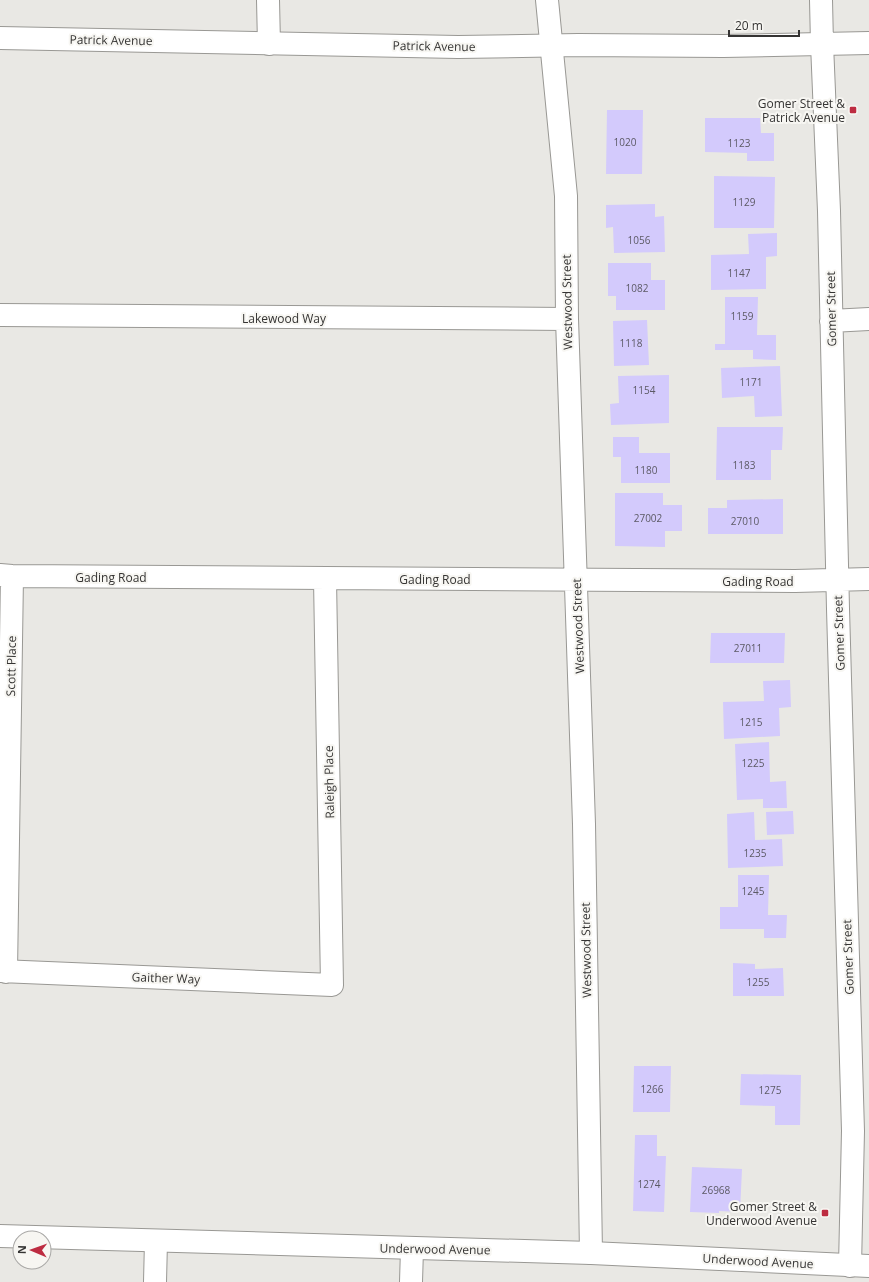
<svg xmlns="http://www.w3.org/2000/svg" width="869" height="1282" viewBox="0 0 869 1282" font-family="'Open Sans',sans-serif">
	<rect width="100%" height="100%" fill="#e9e8e4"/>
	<!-- building -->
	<path fill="#d3cafc" d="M607,110H643L642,174H606Z
		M705,118H760L761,133H774V161H747V153L705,152Z
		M714,176L775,177L774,228H714Z
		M655,204V217L664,216L665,252L614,253L613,227L606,228V205Z
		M777,233V256L766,257V289L711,290V255L749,254L748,234Z
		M608,263H651V280H665V310H616V296H608Z
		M725,297H758L757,335H776V360L753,359V350H715V344H725Z
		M647,320L649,365L614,366L613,321Z
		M780,366L782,416L755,417L754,396L722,398L721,368Z
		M669,375V423L611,425L610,404L619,403L618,376Z
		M717,427H783L782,450H771V480H716Z
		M613,437H639V453H670V483H621V457H613Z
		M615,493H663V505H682V531H665V547L615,546Z
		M783,499V534H708V508H727V500Z
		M711,633H785L784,663H710Z
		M790,680L791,707L779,708L780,736L724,739L723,702L764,701L763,681Z
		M769,742L770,782L786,781L787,808H763V799L737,800L735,744Z
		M793,811L794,834L767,835L766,812Z
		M754,812L755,840L782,839L783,866L728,868L727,814Z
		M738,875H769L768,915H787L786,938H764V929H720V907H738Z
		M733,963L755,964V969L783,968L784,996H733Z
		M634,1066H671L670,1112H633Z
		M741,1074L801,1075L800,1125H775V1106L740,1105Z
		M635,1135H657V1156H666L664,1212L633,1211Z
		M692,1167L742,1169L740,1212L719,1211V1213L690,1212Z"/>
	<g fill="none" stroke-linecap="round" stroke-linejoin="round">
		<defs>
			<path id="street" d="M268,0L269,44
				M547,0L566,196L567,319L584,824L591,1253
				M822,44L829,211L838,609L853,1131L850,1266
				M0,315L567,319
				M831,321L869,319
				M0,575L12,576L795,581L869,579
				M0,971L332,985L325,579
				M6,972L12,576
				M155,1282L156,1241
				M411,1282L412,1249"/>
			<path id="secondary" d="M821,0L822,44
				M0,38L458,47L578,45L723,46L869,43
				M0,1236L591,1253L869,1266"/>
		</defs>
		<!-- street casing -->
		<use href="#street" stroke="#999894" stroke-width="24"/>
		<!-- secondary casing -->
		<use href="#secondary" stroke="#999894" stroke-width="24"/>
		<!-- street -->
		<use href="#street" stroke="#fff" stroke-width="22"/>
		<!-- secondary -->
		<use href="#secondary" stroke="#fff" stroke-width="22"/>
	</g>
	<!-- markers -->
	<g fill="#bd2c41" stroke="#f7f6f2" stroke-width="1.5">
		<rect x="849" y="106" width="8" height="8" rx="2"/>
		<rect x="821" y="1209" width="8" height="8" rx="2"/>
	</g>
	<g text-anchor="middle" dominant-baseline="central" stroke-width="4" stroke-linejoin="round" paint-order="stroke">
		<!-- number labels -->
		<g font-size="10" fill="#5c5a65">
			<text x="625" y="142">1020</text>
			<text x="739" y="143">1123</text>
			<text x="744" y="202">1129</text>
			<text x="639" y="240">1056</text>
			<text x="739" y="273">1147</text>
			<text x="637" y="288">1082</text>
			<text x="742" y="316">1159</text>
			<text x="631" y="343">1118</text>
			<text x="751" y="382">1171</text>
			<text x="644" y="390">1154</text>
			<text x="744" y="465">1183</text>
			<text x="646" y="470">1180</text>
			<text x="648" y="518">27002</text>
			<text x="745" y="521">27010</text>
			<text x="748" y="648">27011</text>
			<text x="751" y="722">1215</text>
			<text x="753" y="763">1225</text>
			<text x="755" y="853">1235</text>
			<text x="753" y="891">1245</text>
			<text x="758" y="982">1255</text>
			<text x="652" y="1089">1266</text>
			<text x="770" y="1090">1275</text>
			<text x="649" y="1184">1274</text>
			<text x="716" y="1190">26968</text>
		</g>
		<!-- street labels -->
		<g font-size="12" fill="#353433" stroke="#f7f6f2">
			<text transform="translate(111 40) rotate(1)">Patrick Avenue</text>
			<text transform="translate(434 46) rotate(1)">Patrick Avenue</text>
			<text transform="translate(567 302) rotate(-91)">Westwood Street</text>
			<text transform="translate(831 309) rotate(-91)">Gomer Street</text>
			<text x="284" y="318">Lakewood Way</text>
			<text x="111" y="577">Gading Road</text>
			<text x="435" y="579">Gading Road</text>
			<text x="758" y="581">Gading Road</text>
			<text transform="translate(578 626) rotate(-92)">Westwood Street</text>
			<text transform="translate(839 633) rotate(-92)">Gomer Street</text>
			<text transform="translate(11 666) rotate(-89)">Scott Place</text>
			<text transform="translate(329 782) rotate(-91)">Raleigh Place</text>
			<text transform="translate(586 950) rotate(-91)">Westwood Street</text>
			<text transform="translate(848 957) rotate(-92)">Gomer Street</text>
			<text transform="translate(166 978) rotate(2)">Gaither Way</text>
			<text transform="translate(435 1249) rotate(1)">Underwood Avenue</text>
			<text transform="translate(758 1261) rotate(3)">Underwood Avenue</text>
		</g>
		<!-- poi labels -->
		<g font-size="12" fill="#353433" stroke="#f7f6f2" text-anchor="end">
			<text x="845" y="103">Gomer Street &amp;<tspan x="845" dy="14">Patrick Avenue</tspan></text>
			<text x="817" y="1206">Gomer Street &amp;<tspan x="817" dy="14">Underwood Avenue</tspan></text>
		</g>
	</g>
	<!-- north arrow -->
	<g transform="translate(32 1250) rotate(272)"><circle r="19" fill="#f7f6f2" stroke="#a9a8a6"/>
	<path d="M0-3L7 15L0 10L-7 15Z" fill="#bd2c41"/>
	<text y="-6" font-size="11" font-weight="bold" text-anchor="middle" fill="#353433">N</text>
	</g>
	<!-- scale -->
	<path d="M729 30v6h70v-6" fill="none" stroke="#353433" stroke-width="2"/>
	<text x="735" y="30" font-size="12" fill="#353433" stroke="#f7f6f2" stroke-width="3" paint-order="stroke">20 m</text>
</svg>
